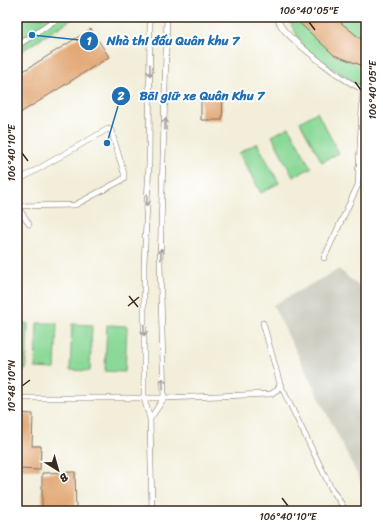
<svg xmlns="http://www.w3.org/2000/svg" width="383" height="528" viewBox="0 0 383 528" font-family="Sriracha,sans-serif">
	<rect width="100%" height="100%" fill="#fff"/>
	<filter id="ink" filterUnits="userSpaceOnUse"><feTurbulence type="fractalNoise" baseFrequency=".025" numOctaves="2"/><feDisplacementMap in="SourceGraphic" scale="8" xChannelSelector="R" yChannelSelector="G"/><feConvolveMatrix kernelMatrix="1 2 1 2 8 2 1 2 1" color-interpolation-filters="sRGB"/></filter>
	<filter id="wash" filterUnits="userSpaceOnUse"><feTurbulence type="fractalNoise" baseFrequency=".012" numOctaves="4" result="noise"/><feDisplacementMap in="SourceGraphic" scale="16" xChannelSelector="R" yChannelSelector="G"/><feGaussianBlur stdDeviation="0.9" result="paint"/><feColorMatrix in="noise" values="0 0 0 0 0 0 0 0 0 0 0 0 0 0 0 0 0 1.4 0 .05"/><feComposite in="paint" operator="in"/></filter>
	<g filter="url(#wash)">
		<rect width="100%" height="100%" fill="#f2eed9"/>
		<!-- industrial -->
		<path fill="#c5c5b8" d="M339,269L366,293V492L273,305Z"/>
		<!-- green -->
		<path fill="#8bd998" stroke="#63825b" d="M17,17H75L17,54Z
			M287,17H366V89H363L305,50Z
			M317,112L339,153L322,162L300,122Z
			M289,127L311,168L293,177L272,136Z
			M257,143L279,183L261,193L239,153Z
			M17,323H28L26,369H17Z
			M37,323H57L55,369L35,368Z
			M72,324L92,325L90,371L70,370Z
			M107,325L127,326L125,372L105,371Z"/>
		<g id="blocks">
			<!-- building -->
			<path fill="#e2a775" d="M293,17H334L361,39L366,40V67L334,55Z
				M91,29L109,57L17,115V75Z
				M201,98H223L222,120H201Z
				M17,413L33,414L32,446H41L40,470L17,469Z
				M75,472L76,511H42V473Z"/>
		</g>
	</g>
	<g filter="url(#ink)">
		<use href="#blocks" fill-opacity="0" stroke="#7b6f5f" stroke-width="1"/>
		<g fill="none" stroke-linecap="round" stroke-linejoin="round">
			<defs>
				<path id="service" d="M150,17L149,163L144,264V398L150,419L152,511
					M277,17C278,20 279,23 281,26C289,39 351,88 365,89
					M17,46L60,17
					M358,169L366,168
					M17,181L108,129L111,130L124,173V178L120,181L75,205L17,206
					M17,206L29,224
					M324,258L358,185L363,89
					M280,384L331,488L346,511
					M17,398H164L271,394L277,390L280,384L263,323
					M150,419L164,398L160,264L167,17"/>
			</defs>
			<!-- service casing -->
			<use href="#service" stroke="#7b6f5f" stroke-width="6"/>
			<!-- service -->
			<use href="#service" stroke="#fff" stroke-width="5"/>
		</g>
		<!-- one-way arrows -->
		<defs><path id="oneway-shaft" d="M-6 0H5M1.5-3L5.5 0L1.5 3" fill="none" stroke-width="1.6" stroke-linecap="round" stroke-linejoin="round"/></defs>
		<g stroke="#a79f9a">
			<use href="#oneway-shaft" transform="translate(150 70) rotate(90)"/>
			<use href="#oneway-shaft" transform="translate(165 124) rotate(-88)"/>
			<use href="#oneway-shaft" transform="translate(147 200) rotate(93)"/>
			<use href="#oneway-shaft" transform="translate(161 254) rotate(-88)"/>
			<use href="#oneway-shaft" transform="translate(144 330) rotate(90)"/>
			<use href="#oneway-shaft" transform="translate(163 384) rotate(-91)"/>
		</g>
	</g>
	<!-- ticks -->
	<path fill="none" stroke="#3b2a1e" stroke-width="1.5" d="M309,22L315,30M355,82L361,90M22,153L28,161M129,296L138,307M128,306L139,297M22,386L30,380M282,498L288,506"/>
	<!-- callouts -->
	<path fill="none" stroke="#1f6fb2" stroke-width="1.5" d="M32 35L89 41M107 143L121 96"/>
	<g fill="#1f6fb2" stroke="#fff" stroke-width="1.5">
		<circle cx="32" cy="35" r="4"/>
		<circle cx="107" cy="143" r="4"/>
		<circle cx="89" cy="41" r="10"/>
		<circle cx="121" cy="96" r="10"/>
	</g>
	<g font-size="12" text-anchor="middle" font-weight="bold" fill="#fff">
		<text x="89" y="45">1</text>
		<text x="121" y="100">2</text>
	</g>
	<g font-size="13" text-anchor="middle" font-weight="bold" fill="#1f6fb2" stroke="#fff" stroke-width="4" stroke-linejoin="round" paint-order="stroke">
		<text x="173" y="45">Nhà thi đấu Quân khu 7</text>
		<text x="202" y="100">Bãi giữ xe Quân Khu 7</text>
	</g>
	<!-- margin -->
	<rect width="383" height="528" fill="none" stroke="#fff" stroke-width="44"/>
	<!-- north arrow -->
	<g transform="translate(58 470) rotate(143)" stroke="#ffffff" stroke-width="3" paint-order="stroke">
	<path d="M0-3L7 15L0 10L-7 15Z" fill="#3b2a1e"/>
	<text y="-6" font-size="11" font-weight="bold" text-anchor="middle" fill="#3b2a1e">B</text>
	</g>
	<rect x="22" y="22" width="339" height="484" fill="none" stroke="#3b2a1e" stroke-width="1.5"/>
	<g font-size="10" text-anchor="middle" fill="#3b2a1e">
		<text x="309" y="14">106°40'05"E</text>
		<text transform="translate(372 90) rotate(-90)" y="4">106°40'05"E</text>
		<text transform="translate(11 153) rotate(-90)" y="4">106°40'10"E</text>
		<text transform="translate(11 386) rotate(-90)" y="4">10°48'10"N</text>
		<text x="288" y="520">106°40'10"E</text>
	</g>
</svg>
